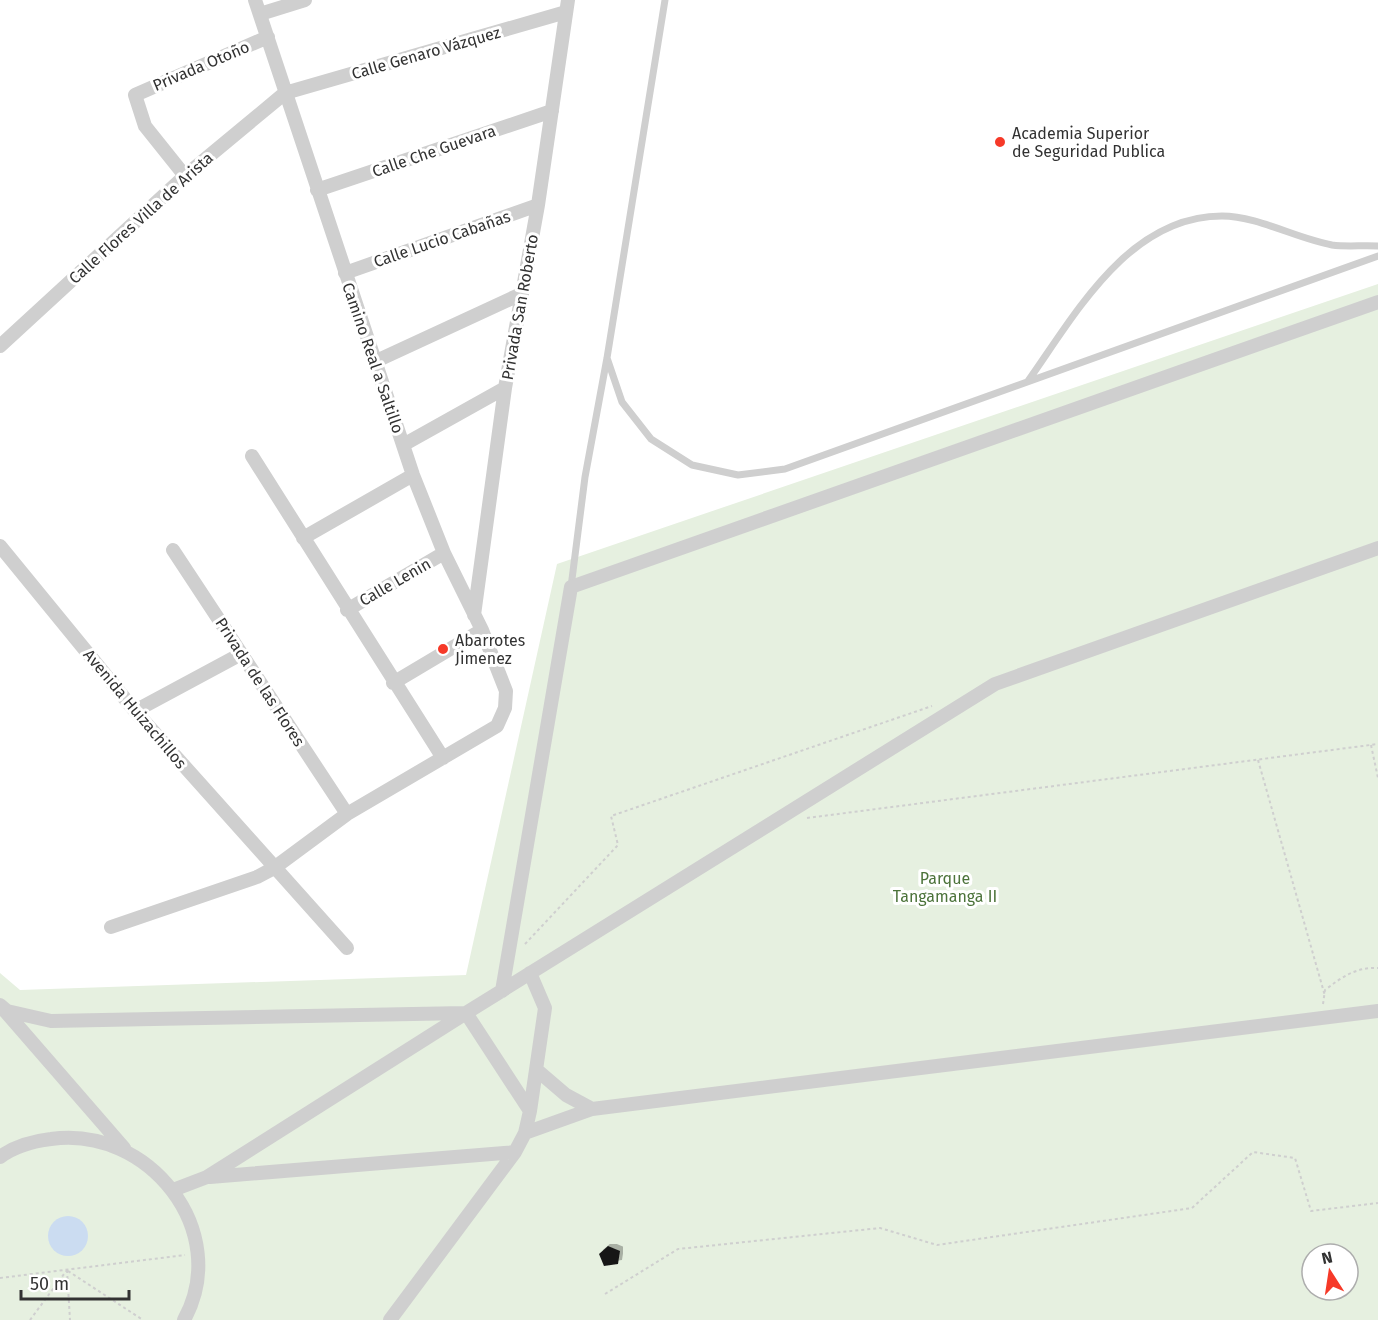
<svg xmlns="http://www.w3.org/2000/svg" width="1378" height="1320" viewBox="0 0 1378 1320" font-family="'Fira Sans',sans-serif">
	<defs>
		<filter id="shadow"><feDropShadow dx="4" dy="-4" stdDeviation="0" flood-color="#0004"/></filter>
	</defs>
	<rect width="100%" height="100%" fill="#fff"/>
	<!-- green -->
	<path fill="#e6f0e0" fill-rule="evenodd" d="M1378,284V1320H0V973L20,990L466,975L557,564ZM1312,1254H1348V1290H1312Z"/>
	<!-- water -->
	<path fill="#cbdcf1" d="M48 1236a20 20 0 1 1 40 0a20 20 0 1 1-40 0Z"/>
	<!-- building -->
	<path fill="#191919" filter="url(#shadow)" d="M608,1246L620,1251L618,1264L604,1266L599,1254Z"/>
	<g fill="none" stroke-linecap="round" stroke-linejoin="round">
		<!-- path -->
		<path stroke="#cfcfcf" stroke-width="2" stroke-dasharray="3 3" stroke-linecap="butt" d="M1371,745L1378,778
			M1258,760L1325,996
			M807,818L1378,744
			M525,944L618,845L611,816L932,706
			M1323,1004L1325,990C1342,977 1356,967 1378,968
			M67,1270L70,1320
			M68,1271L143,1320
			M0,1278L185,1255
			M605,1294L678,1249L880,1228L937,1245L1192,1208L1253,1152L1295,1158L1311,1211L1378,1203
			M30,1320L67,1270"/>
		<!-- service -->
		<path stroke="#cfcfcf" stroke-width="7" d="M607,358L622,402L651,439L692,465L738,475L785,469L1378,256
			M1028,381C1075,315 1128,216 1222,216C1257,216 1298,239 1332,245C1347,247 1363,245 1378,246
			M571,587L585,477L607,358L665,0"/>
		<!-- minor -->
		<path stroke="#cfcfcf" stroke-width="14" d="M260,14L305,0
			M185,176L145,126L135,95L268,37
			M317,190L552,111
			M345,273L538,205
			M0,346L185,176L285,93L566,12
			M374,362L521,294
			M403,445L505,388
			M252,456L443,758
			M303,538L413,475
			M0,546L135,711L347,948
			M173,550L347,814
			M347,610L444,553
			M474,615L505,388L538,205L568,0
			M393,683L482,630
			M135,711L241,654
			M111,927L257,877L274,868L347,814L497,726L505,708L506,691L482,630L444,553L413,475L255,0
			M502,991L571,587L1378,302
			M0,1005L7,1011L51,1021L466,1013L995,684L1378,548
			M5,1011L124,1148
			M538,1071L566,1095L592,1109
			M525,1133L592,1109L1378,1011
			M0,1157C15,1146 34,1141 51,1139C148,1125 233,1231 184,1320
			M210,1177L515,1152
			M173,1190L207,1177L466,1013L530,1111
			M390,1320L515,1152L525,1133L530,1111L545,1008L530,973"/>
	</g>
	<!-- markers -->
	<g fill="#f63928" stroke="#fff" stroke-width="2">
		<circle cx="1000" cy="142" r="6"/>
		<circle cx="443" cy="649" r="6"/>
	</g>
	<g text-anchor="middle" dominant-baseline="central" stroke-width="6" stroke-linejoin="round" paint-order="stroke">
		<!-- street labels -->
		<g font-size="16" fill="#323232" stroke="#fff">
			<text transform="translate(426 53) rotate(-16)">Calle Genaro Vázquez</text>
			<text transform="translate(201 66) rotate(-23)">Privada Otoño</text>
			<text transform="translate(434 151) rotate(-19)">Calle Che Guevara</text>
			<text transform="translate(141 218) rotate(-42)">Calle Flores Villa de Arista</text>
			<text transform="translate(442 239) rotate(-19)">Calle Lucio Cabañas</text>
			<text transform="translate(520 307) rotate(-80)">Privada San Roberto</text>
			<text transform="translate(373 358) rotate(71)">Camino Real a Saltillo</text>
			<text transform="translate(395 582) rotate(-30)">Calle Lenin</text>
			<text transform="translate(260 682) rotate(57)">Privada de las Flores</text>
			<text transform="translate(135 709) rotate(50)">Avenida Huizachillos</text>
		</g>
		<!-- poi labels -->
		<g font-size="16" fill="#323232" stroke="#fff" text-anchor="start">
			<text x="1012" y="133">Academia Superior<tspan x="1012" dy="18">de Seguridad Publica</tspan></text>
			<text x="455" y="640">Abarrotes<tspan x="455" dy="18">Jimenez</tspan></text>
		</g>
		<!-- park labels -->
		<g font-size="16" fill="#4c733a" stroke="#fff">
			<text x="945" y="878">Parque<tspan x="945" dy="18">Tangamanga II</tspan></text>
		</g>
	</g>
	<!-- north arrow -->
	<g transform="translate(1330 1272) rotate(348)"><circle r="28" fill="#ffffff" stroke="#adadad" stroke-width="1.5"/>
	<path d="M0-4.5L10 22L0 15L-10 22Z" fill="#f63928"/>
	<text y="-9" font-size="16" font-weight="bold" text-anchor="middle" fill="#323232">N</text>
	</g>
	<!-- scale -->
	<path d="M21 1290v9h108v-9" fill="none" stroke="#323232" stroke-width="3"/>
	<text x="30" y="1290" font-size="18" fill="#323232" stroke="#ffffff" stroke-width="4.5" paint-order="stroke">50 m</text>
</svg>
